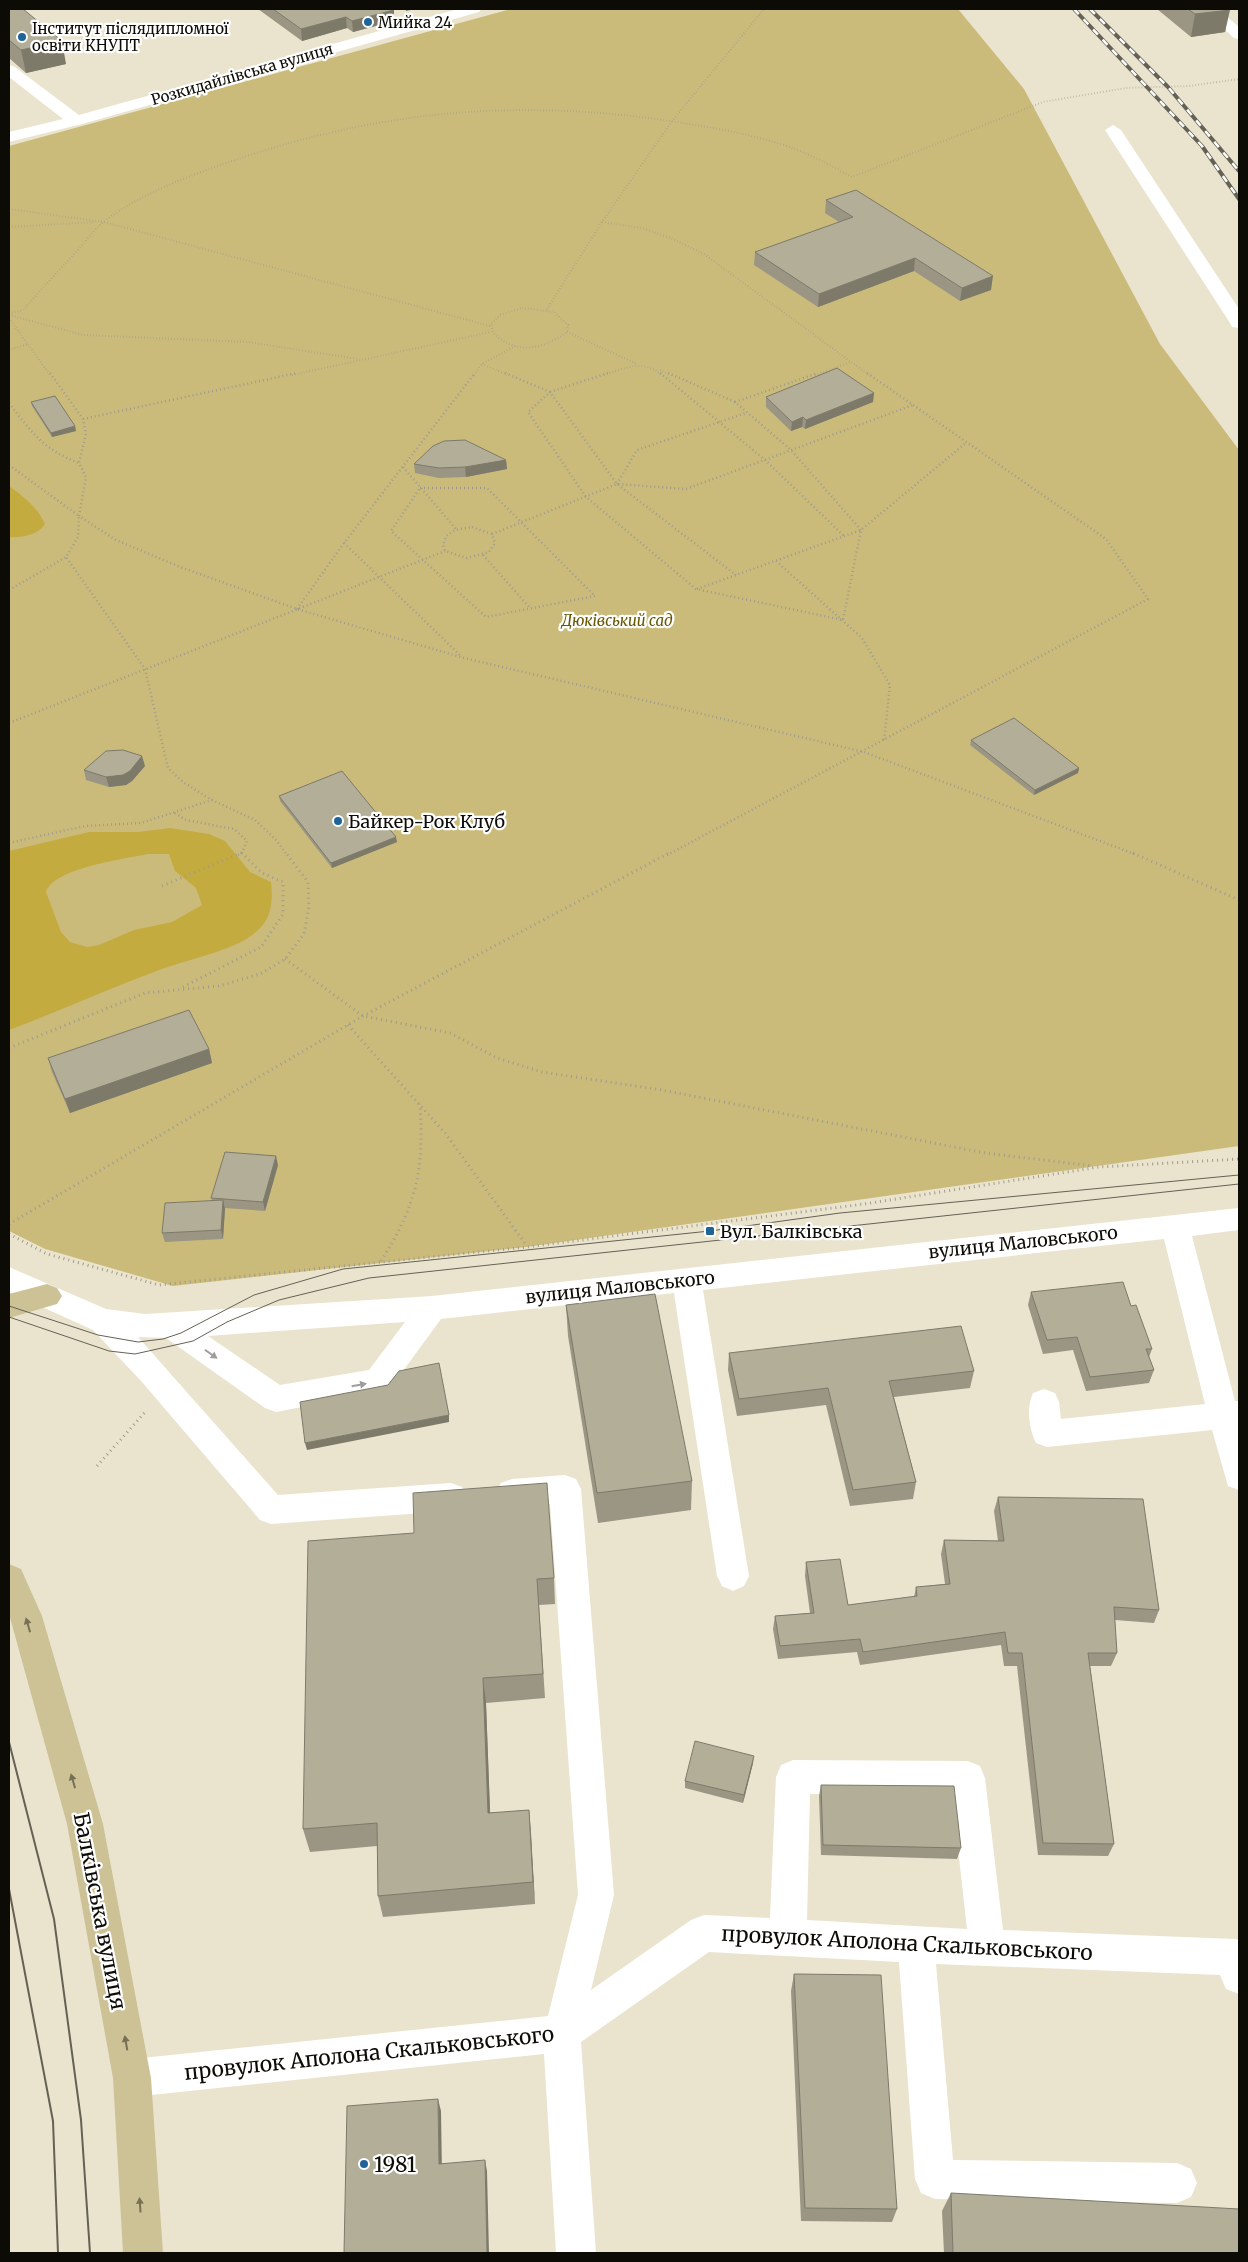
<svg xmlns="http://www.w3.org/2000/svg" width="1248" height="2262" viewBox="0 0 1248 2262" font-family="Merriweather,serif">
	<rect width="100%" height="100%" fill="#eae4ce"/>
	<!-- green -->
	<path fill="#cbbb7b" d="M511,9H958L1024,89L1160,344L1239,450V1146L526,1247L173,1286L45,1249L9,1231V146Z"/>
	<!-- water -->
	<path fill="#c4ab40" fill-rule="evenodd" d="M9,486C22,495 39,509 45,524C38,535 22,538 9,537Z
		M170,828L209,834L225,841L250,872L271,882C273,901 272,918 257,931C237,950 189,959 162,969C110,988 60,1011 9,1030V851L89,832H138ZM148,854H169L175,871L196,888L202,905L172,922L134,930L99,945L87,947L70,942L61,932L46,892C54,868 124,859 148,854Z"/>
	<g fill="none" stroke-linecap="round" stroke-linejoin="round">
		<!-- path-far2 -->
		<path stroke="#a09b8b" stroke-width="2" stroke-dasharray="0.5 2.5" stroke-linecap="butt" d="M9,209L104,222L490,326
			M602,222L642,228L673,239L704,254L869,375
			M9,227L95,222
			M522,308L554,312L568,325L567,332C542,350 517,355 493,333L491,324L500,315Z
			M547,309L602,222L672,121L764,9
			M9,314L23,310C41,290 59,270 78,250C87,240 95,228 106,220C145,191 194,174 241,158C381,111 516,99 663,120C709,127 757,134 800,151C818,158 835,168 852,177L1043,102L1126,88L1189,86L1239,79
			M9,315L83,335L247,342L359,359
			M9,318L50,375
			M567,332L637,364
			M9,350L28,344
			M482,364L508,375
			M660,370L671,375
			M292,375L491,332
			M474,375L482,364L515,346
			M604,375C625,368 643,359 662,375
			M815,375L851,362"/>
		<!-- path-far1 -->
		<path stroke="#a09b8b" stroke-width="2.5" stroke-dasharray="1 3" stroke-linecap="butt" d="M50,373L83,419L86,434L79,463L86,477L79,516L116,540L180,567L297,609L464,658L864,752L1137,855
			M505,373L550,392L528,412L586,497L696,589L843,620L861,530
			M608,373L550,392L617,484L736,575
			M660,373L765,460L844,536
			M668,373L735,402L791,450L861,530
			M735,402L818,373
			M9,403C31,432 44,450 79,463
			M83,419L297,373
			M9,465L79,516L78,537L66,557L145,669L168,768L183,782L212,800L255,820L277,841L287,855
			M403,467L456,529
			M617,484L637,450L746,413
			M420,488H487L595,596L486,617L391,531Z
			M472,527L492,534L495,543L489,552L467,558L445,551L443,545L446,536L455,530Z
			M492,534L617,484L686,489L913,405
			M344,543L462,657
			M483,555L530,608
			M776,561L862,638L890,685L884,741
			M697,589L861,530L967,442
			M9,590L66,557
			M297,609L344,543L475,373
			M9,723L445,551
			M175,813L186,820L234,829L247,841L242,853L244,855
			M9,843L85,826L141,823L212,800
			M238,855L242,853
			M667,855L1148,599L1106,539L867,373"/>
		<!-- path -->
		<path stroke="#a09b8b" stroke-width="3" stroke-dasharray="1 4" stroke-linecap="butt" d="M1133,853L1239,900
			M162,886L241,853
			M285,959L363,1016L450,1033L497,1058L542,1072L662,1090L985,1153L1093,1166
			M183,987L261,947L283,914V882L262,873L242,853
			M348,1025L445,1133L527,1246
			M9,1048L145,993L219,986L260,974L285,959L304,934L309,906L308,882L286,853
			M9,1224L363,1016L669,853
			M9,1234L47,1254L159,1285L527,1247L864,1204L1099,1167L1239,1159
			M381,1261C417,1204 424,1171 420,1104
			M97,1466L147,1410"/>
		<!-- minor -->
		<path fill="#fff" fill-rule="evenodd" d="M458,9H481L479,12L82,124L9,142V132L63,119L9,77V65L15,67L79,115Z
			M1202,9H1218L1239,27V39L1234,38Z
			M1113,125L1121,130L1239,309V328L1232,327L1230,323L1105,130Z
			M1239,1208V1230L1192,1236L1235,1401H1239V1490L1228,1486L1212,1430L1047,1447L1036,1443C1029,1429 1026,1408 1033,1393L1044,1389L1055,1393L1059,1402L1061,1419L1205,1404L1164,1239L703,1290L749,1576L744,1586L733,1591L722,1586L717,1576L674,1293L441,1319L389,1390L276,1412L265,1408L166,1338L138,1337L278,1495L451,1483L462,1487L467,1497L462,1507L451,1511L271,1524L260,1520L142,1382L93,1330L9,1292V1267L106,1309L145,1314L432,1296ZM405,1322L369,1370L280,1385L208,1336Z
			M565,1475L576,1479L581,1489L614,1895L591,1990L691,1920L704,1915L770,1918L776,1777L781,1765L793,1760L968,1761L980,1766L985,1778L1003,1930L1235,1939L1239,1940V1994L1226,1989L1220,1975L936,1964L953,2160L1177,2163L1191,2169L1197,2183L1191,2197L1177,2203L935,2199L921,2193L915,2179L899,1962L709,1952L581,2042L596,2253H556L544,2054L132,2097L119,2091L113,2078L119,2065L132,2059L548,2016L578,1895L550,1504L512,1507L501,1503L496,1493L501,1483L512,1479ZM810,1794L952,1795L967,1929L807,1920Z"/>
		<!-- major -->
		<path fill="#cdc296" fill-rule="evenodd" d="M47,1284L57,1288L62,1296L57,1304L9,1318V1294Z
			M9,1564L21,1569L42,1616L103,1824L151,2078L163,2253H123L113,2078L67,1824L9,1614Z"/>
		<!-- tram-far1 -->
		<path stroke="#656255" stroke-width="1" d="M9,1306L98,1335L138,1342L163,1339L181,1333L254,1295L343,1269L710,1231L840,1213L1239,1175
			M9,1317L109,1351L135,1354L193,1341L227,1322L279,1300L369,1278L1239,1184"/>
		<!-- tram -->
		<path stroke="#656255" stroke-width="2" d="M9,1742L54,1919L81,2120L90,2253
			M9,1889L53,2121L58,2253"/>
		<defs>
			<path id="rail" d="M1074,9L1202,146L1239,199
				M1090,9L1168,87L1239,171"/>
		</defs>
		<!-- rail casing -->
		<use href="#rail" stroke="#656255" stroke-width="4"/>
		<!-- rail -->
		<use href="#rail" stroke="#fff" stroke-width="2.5" stroke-dasharray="7" stroke-linecap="butt"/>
	</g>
	<!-- wall -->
	<path fill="#9a9683" d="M9,9L66,64L26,73L9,58Z
		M258,9H392L394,21L353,32L347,28L302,41Z
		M1157,9H1229L1225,32L1191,37Z
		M826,200L991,290L960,301L914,271L818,307L754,265L755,252L839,222L825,213Z
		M874,393L873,402L805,429L802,427L791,431L766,407V397Z
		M31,402L75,426L76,431L52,437L32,406Z
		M506,460L507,469L466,477L439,478L415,473L414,464Z
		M971,740L1079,768L1078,773L1034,795L970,745Z
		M145,766L132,781L126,785L109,787L86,780L84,770Z
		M279,796L397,842L332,868L280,801Z
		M209,1049L212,1063L70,1113L52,1072L48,1058Z
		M278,1165L265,1211L225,1208L223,1239L165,1242L162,1233L212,1200L211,1198Z
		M1031,1292L1152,1349L1149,1357L1154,1370L1149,1383L1086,1391L1073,1350L1043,1354L1028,1305Z
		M566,1305L692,1481L691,1510L598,1523L568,1336Z
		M729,1353L974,1371L970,1388L894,1397L916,1482L913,1499L850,1506L826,1405L737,1416L728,1370Z
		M998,1497L1159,1610L1154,1623L1115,1620L1117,1653L1111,1666H1090L1114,1844L1108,1856L1038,1855L1017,1666H1004L1001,1645L860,1665L857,1652L778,1659L773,1629L775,1616L810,1613L805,1576L806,1562L848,1605L914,1597L916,1587L945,1584L941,1554L944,1540L998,1541L994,1511Z
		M414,1533L554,1578L555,1604L539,1605L545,1698L486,1703L490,1813L529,1810L535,1904L383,1917L378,1896L377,1846L310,1852L303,1829Z
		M753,1763L743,1803L685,1788V1781Z
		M821,1785L961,1848L957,1859L821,1855L819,1796Z
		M794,1974L897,2209L892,2222L801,2221L791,1991Z
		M951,2193L1239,2253H944L942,2211Z"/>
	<!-- shaded-wall -->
	<path fill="#7d7a6a" d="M406,9H415L406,11Z
		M394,10V21L353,32L352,21Z
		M1230,10L1225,32L1191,37L1195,14Z
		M346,17L347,28L302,41L301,29Z
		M62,41L66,64L26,73L21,50Z
		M915,258L914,271L818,307L819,294Z
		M993,276L991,290L960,301L962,288Z
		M874,393L873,402L805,429L806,420Z
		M803,417L802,427L791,431L792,422Z
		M75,426L76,431L52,437L51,433Z
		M506,460L507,469L466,477L465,467Z
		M142,756L145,766L132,781L126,785L109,787L106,777Z
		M1079,768L1078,773L1034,795L1035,790Z
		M396,837L397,842L332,868L331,863Z
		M209,1049L212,1063L70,1113L65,1099Z
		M276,1156L278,1165L265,1211L263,1202Z
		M223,1200L225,1209L223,1239L221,1230Z
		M449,1415V1422L307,1450L305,1443Z
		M483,1678L486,1703L491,1836L488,1813Z
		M754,1756L753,1763L743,1803L744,1795Z
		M529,1810L531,1833L535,1904L533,1882Z
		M438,2099L441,2111L442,2175L439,2164Z
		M485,2160L487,2171L489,2253H487Z"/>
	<!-- building -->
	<path fill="#b3ae98" stroke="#7d7a6a" d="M9,9H23L62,41L21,50L9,40Z
		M273,9H392L394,10L352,21L346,17L301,29Z
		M1188,9H1229L1230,10L1195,14Z
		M856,190L993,276L962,288L915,258L819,294L755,252L853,217L826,200Z
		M837,368L874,393L806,420L803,417L792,422L766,397Z
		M55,396L75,426L51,433L31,402Z
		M465,440L506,460L465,467L439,468L414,464L433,446L444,441Z
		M1014,718L1079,768L1035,790L971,740Z
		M123,750L142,756L130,771L123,775L106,777L84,770L106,751Z
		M342,771L396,837L331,863L279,796Z
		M189,1010L209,1049L65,1099L48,1058Z
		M225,1152L276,1156L263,1202L211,1198Z
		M223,1200L221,1230L162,1233L165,1203Z
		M1123,1282L1131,1306L1136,1305L1152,1349H1146L1154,1370L1090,1377L1077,1337L1047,1340L1031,1292Z
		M655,1294L692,1481L597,1493L566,1305Z
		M961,1326L974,1371L889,1381L916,1482L853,1490L828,1388L739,1399L729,1353Z
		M439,1363L449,1415L305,1443L300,1402L388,1385L399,1371Z
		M547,1483L554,1578L537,1579L543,1674L483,1678L488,1813L529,1810L533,1882L378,1896L377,1823L303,1829L308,1541L414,1533L413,1493Z
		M998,1497L1143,1499L1159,1610L1114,1607L1117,1653H1088L1114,1844L1043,1843L1022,1653H1008L1005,1632L863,1652L860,1639L780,1646L775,1616L814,1613L806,1562L840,1559L848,1605L917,1596L916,1587L950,1584L944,1540L1004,1541Z
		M695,1741L754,1756L744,1795L685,1781Z
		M821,1785L954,1786L961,1848L823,1845Z
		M794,1974L881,1975L897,2209L805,2208Z
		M438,2099L439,2164L485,2160L487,2253H344L347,2106Z
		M951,2193L1239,2209V2253H953Z"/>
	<!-- one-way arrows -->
	<defs><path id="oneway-solid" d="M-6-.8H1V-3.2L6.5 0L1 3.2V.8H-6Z" transform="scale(1.25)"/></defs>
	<g fill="#9e9d9b">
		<use href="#oneway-solid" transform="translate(211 1354) rotate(35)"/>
		<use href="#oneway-solid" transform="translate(359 1385) rotate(-10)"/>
	</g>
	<g fill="#777055">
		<use href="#oneway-solid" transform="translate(28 1625) rotate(-106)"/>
		<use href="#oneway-solid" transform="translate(73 1781) rotate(-106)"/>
		<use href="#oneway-solid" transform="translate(126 2043) rotate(-100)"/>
		<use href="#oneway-solid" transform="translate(140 2205) rotate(-94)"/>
	</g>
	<!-- markers -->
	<g fill="#1f6499" stroke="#fff" stroke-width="2">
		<circle cx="368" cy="22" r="5"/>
		<circle cx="22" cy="37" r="5"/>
		<circle cx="338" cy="821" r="5"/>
		<rect x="705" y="1226" width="10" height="10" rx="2.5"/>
		<circle cx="364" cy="2164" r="5"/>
	</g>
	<g text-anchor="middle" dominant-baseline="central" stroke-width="4.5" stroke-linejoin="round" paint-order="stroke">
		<!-- far-poi labels -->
		<g font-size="15" fill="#0d0b05" stroke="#fff" text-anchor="start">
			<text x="378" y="22">Мийка 24</text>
			<text x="32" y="28">Інститут післядипломної<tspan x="32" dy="17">освіти КНУПТ</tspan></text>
		</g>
		<!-- far-street labels -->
		<g font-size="15" fill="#0d0b05" stroke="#fff">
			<text transform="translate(242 74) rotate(-16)">Розкидайлівська вулиця</text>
		</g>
		<!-- far-park labels -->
		<g font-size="15" font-style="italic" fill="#675700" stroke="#fff">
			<text x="617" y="620">Дюківський сад</text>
		</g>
		<!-- poi labels -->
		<g font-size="18" fill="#0d0b05" stroke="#fff" text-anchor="start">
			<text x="348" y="821">Байкер-Рок Клуб</text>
			<text x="720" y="1231">Вул. Балківська</text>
		</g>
		<!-- street labels -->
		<g font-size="18" fill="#0d0b05" stroke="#fff">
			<text transform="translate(1023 1242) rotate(-6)">вулиця Маловського</text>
			<text transform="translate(620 1287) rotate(-6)">вулиця Маловського</text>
		</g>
		<!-- near-street labels -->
		<g font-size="21" fill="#0d0b05" stroke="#fff">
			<text transform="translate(100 1911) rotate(79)">Балківська вулиця</text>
			<text transform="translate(907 1943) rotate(3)">провулок Аполона Скальковського</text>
			<text transform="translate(369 2053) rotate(-6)">провулок Аполона Скальковського</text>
		</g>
		<!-- near-poi labels -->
		<g font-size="21" fill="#0d0b05" stroke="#fff" text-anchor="start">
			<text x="374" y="2164">1981</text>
		</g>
	</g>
	<!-- border -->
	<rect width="1248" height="2262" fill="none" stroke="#0d0b05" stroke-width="20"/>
</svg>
